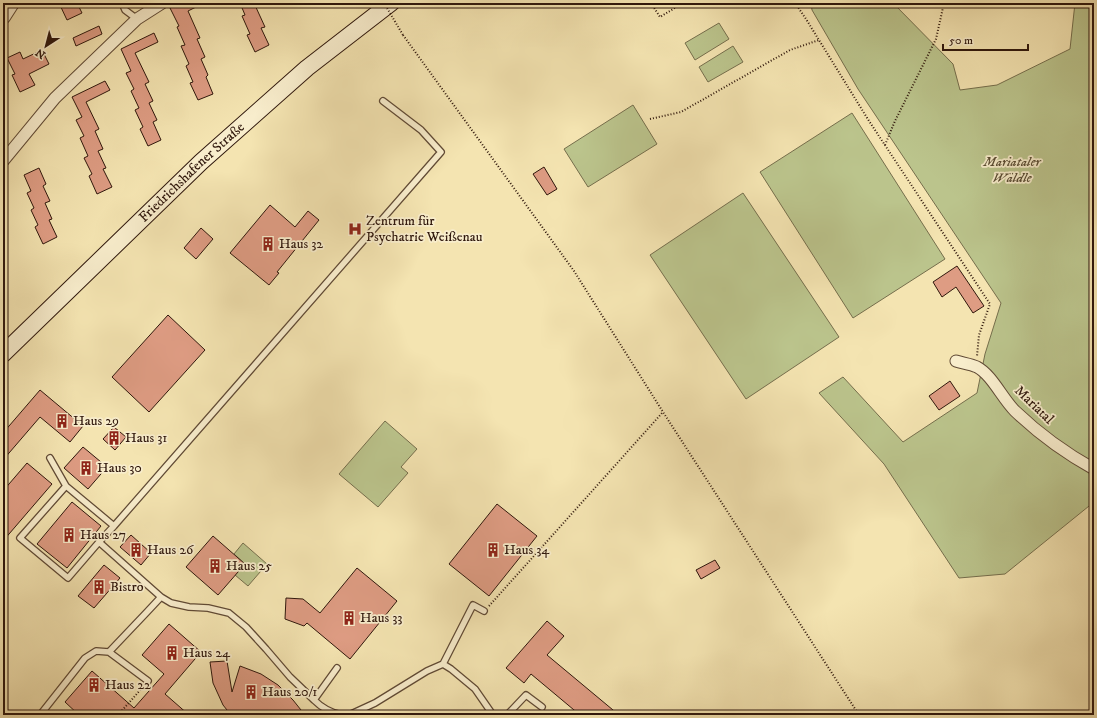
<svg xmlns="http://www.w3.org/2000/svg" width="1097" height="718" viewBox="0 0 1097 718" font-family="'IM FELL DW Pica',serif">
	<rect width="100%" height="100%" fill="#f4e4b1"/>
	<filter id="stains"><feTurbulence type="fractalNoise" baseFrequency=".005" numOctaves="4"/><feColorMatrix values="0 0 0 0 .2 0 0 0 0 .09 0 0 0 0 .02 0 0 0 .5 -.17"/></filter>
	<radialGradient id="worn" r=".72"><stop offset=".6" stop-color="#630" stop-opacity="0"/><stop offset="1" stop-color="#630" stop-opacity=".3"/></radialGradient>
	<!-- green -->
	<path fill="#bbc48c" stroke="#756e4c" d="M811,3H893L953,64L960,90L997,85L1070,49L1075,3H1094V502L1005,574L959,578L884,464L819,393L843,377L903,442L977,393L985,354L1001,303L858,89L812,10Z
		M719,23L729,39L695,60L685,43Z
		M733,46L743,62L708,82L699,67Z
		M633,105L657,144L588,187L564,149Z
		M852,113L945,259L853,318L760,172Z
		M743,193L839,337L746,399L650,255Z
		M385,421L417,449L401,467L408,473L378,507L339,474Z
		M243,543L267,564L248,586L235,575L245,564L234,554Z"/>
	<!-- building -->
	<path fill="#de9c83" stroke="#2f170c" d="M59,3H77L82,13L67,20Z
		M182,3H204L188,11L200,38L197,39L205,57L201,59L208,75L206,77L213,94L198,100L190,83L193,82L186,66L189,64L181,46L185,45L177,27L179,26L170,8Z
		M240,3H254L265,27L261,28L269,45L255,52L247,35L250,34L242,16L245,15Z
		M99,26L102,34L76,46L73,38Z
		M154,33L158,42L135,53L149,82L145,84L153,101L149,103L157,120L153,122L161,140L148,146L140,129L143,127L135,110L139,108L131,91L134,89L126,73L131,71L121,49Z
		M42,50L49,64L29,74L35,85L20,92L12,75L15,74L7,58L20,52L23,59Z
		M105,81L110,90L86,102L99,129L95,131L103,149L98,151L106,168L103,169L112,187L97,194L89,176L92,174L84,158L88,156L80,138L84,136L76,120L82,117L72,97Z
		M544,167L557,189L547,195L533,174Z
		M39,168L46,184L43,186L50,201L45,203L52,219L49,220L57,237L43,244L35,227L38,225L31,210L34,208L27,193L31,191L24,175Z
		M270,205L295,227L308,211L319,220L277,272L279,273L269,285L230,253Z
		M201,228L213,239L196,259L184,248Z
		M957,266L984,306L973,313L956,287L942,297L933,282Z
		M168,315L205,350L149,412L112,377Z
		M950,381L960,396L939,410L929,396Z
		M40,390L83,426L70,442L40,417L3,460V433Z
		M114,427L126,437L115,450L103,439Z
		M83,447L107,467L88,489L64,468Z
		M27,463L52,484L3,541V491Z
		M72,502L101,526L67,568L37,544Z
		M497,504L537,536L489,596L449,564Z
		M131,535L151,553L141,565L120,547Z
		M213,536L245,564L218,595L186,567Z
		M715,560L720,568L701,579L696,570Z
		M104,565L120,578L94,608L78,596Z
		M357,568L397,601L350,659L307,623L304,626L285,619L286,598L303,599L320,613Z
		M547,621L564,636L547,655L619,715H580L531,674L524,683L506,668Z
		M169,624L201,652L165,694L189,715H79L65,702L92,671L134,708L164,674L142,655Z
		M227,661L232,692L240,666L261,674L278,685L293,700L305,715H231L223,705L213,683L210,662Z"/>
	<g fill="none" stroke-linecap="round" stroke-linejoin="round">
		<defs>
			<path id="service" d="M122,3L125,10L137,19
				M50,458L66,486L114,526
				M66,486L20,538L68,578L99,542L114,526L441,152L421,130L383,101
				M99,542L161,597L171,603L189,607L208,608L229,613L246,627L266,649L290,677L314,700L337,668
				M443,664L451,669L475,689L493,715
				M148,681L109,652L147,612L161,597
				M314,700C322,708 331,713 342,715
				M40,715L85,658L96,651L109,652
				M349,715L375,703L427,671L443,664L473,605L484,611
				M507,715L526,695L542,707"/>
			<path id="minor" d="M3,161L55,98L137,19L162,3
				M956,361C962,363 971,364 977,367C992,375 1002,398 1015,411C1039,434 1065,453 1094,469"/>
			<path id="tertiary" d="M3,17L12,3"/>
			<g id="secondary">
				<path id="s1" d="M3,354L201,162L307,68L391,3"/>
			</g>
		</defs>
		<!-- service casing -->
		<use href="#service" stroke="#604a35" stroke-width="8"/>
		<!-- minor casing -->
		<use href="#minor" stroke="#604a35" stroke-width="13"/>
		<!-- tertiary casing -->
		<use href="#tertiary" stroke="#604a35" stroke-width="16"/>
		<!-- secondary casing -->
		<use href="#secondary" stroke="#2f170c" stroke-width="18"/>
		<!-- path -->
		<path stroke="#2f170c" stroke-width="2" stroke-dasharray="1 2" stroke-linecap="butt" d="M651,3L660,17L683,3
			M795,3L806,19L869,121L990,304L979,335L977,356
			M403,35L574,271L663,412L859,715
			M650,119L681,112L790,50L819,40
			M885,145L895,121L936,39L944,3
			M489,606L663,412
			M118,715L142,688"/>
		<!-- service -->
		<use href="#service" stroke="#f8edcc" stroke-width="5.5"/>
		<!-- minor -->
		<use href="#minor" stroke="#f8edcc" stroke-width="11"/>
		<!-- tertiary -->
		<use href="#tertiary" stroke="#f8edcc" stroke-width="14"/>
		<!-- secondary -->
		<use href="#secondary" stroke="#f8edcc" stroke-width="16"/>
		<!-- path-bridge -->
		<path stroke="#2f170c" stroke-width="2" stroke-dasharray="1 2" stroke-linecap="butt" d="M384,3L403,35"/>
	</g>
	<!-- icons -->
	<defs>
		<symbol id="hospital-bare" viewBox="-9 -9 18 18"><path d="M-5-5h3v3.5h4V-5h3V5h-3V1.5h-4V5h-3Z" fill="#8f2418" stroke="#f8edcc" stroke-width="2.5" paint-order="stroke"/></symbol>
		<symbol id="building-bare" viewBox="-9 -9 18 18"><path d="M-4-6H4V6H1V3H-1V6H-4ZM-2.5-4.3h1.7v1.8h-1.7ZM.8-4.3h1.7v1.8H.8ZM-2.5-1h1.7V.8h-1.7ZM.8-1h1.7V.8H.8Z" fill="#8f2418" stroke="#f8edcc" stroke-width="2.5" paint-order="stroke"/></symbol>
	</defs>
	<g fill-rule="evenodd">
		<use href="#hospital-bare" x="345" y="219" width="20" height="20"/>
		<use href="#building-bare" x="258" y="234" width="20" height="20"/>
		<use href="#building-bare" x="52" y="411" width="20" height="20"/>
		<use href="#building-bare" x="104" y="428" width="20" height="20"/>
		<use href="#building-bare" x="76" y="458" width="20" height="20"/>
		<use href="#building-bare" x="59" y="525" width="20" height="20"/>
		<use href="#building-bare" x="126" y="540" width="20" height="20"/>
		<use href="#building-bare" x="483" y="540" width="20" height="20"/>
		<use href="#building-bare" x="205" y="556" width="20" height="20"/>
		<use href="#building-bare" x="89" y="577" width="20" height="20"/>
		<use href="#building-bare" x="339" y="608" width="20" height="20"/>
		<use href="#building-bare" x="162" y="643" width="20" height="20"/>
		<use href="#building-bare" x="84" y="675" width="20" height="20"/>
		<use href="#building-bare" x="241" y="682" width="20" height="20"/>
	</g>
	<g text-anchor="middle" dominant-baseline="central" stroke-width="3.5" stroke-linejoin="round" paint-order="stroke">
		<!-- park labels -->
		<g font-size="14" font-style="italic" fill="#594b32" stroke="#f8edcc">
			<text x="1012" y="162">Mariataler<tspan x="1012" dy="16">Wäldle</tspan></text>
		</g>
		<!-- street labels -->
		<g font-size="14" fill="#2f170c" stroke="#f8edcc">
			<text stroke="none"><textPath href="#s1" startOffset="262">Friedrichshafener Straße</textPath></text>
			<text transform="translate(1034 405) rotate(44)">Mariatal</text>
		</g>
		<!-- poi labels -->
		<g font-size="14" fill="#2f170c" stroke="#f8edcc" text-anchor="start">
			<text x="366" y="221">Zentrum für<tspan x="366" dy="16">Psychatrie Weißenau</tspan></text>
			<text x="279" y="244">Haus 32</text>
			<text x="73" y="421">Haus 29</text>
			<text x="125" y="438">Haus 31</text>
			<text x="97" y="468">Haus 30</text>
			<text x="80" y="535">Haus 27</text>
			<text x="147" y="550">Haus 26</text>
			<text x="504" y="550">Haus 34</text>
			<text x="226" y="566">Haus 25</text>
			<text x="110" y="587">Bistro</text>
			<text x="360" y="618">Haus 33</text>
			<text x="183" y="653">Haus 24</text>
			<text x="105" y="685">Haus 22</text>
			<text x="262" y="692">Haus 20/1</text>
		</g>
	</g>
	<!-- margin -->
	<rect width="1097" height="718" fill="none" stroke="#f4e4b1" stroke-width="16"/>
	<rect x="4" y="4" width="1089" height="710" fill="none" stroke="#2f170c" stroke-width="2"/>
	<rect x="8" y="8" width="1081" height="702" fill="none" stroke="#2f170c"/>
	<!-- north arrow -->
	<g transform="translate(46 46) rotate(216)" stroke="#f8edcc" stroke-width="3" paint-order="stroke">
	<path d="M0-3L7 15L0 10L-7 15Z" fill="#2f170c"/>
	<text y="-6" font-size="11" font-weight="bold" text-anchor="middle" fill="#2f170c">N</text>
	</g>
	<!-- scale -->
	<path d="M943 44v6h85v-6" fill="none" stroke="#2f170c" stroke-width="2"/>
	<text x="949" y="44" font-size="12" fill="#2f170c" stroke="#f8edcc" stroke-width="3" paint-order="stroke">50 m</text>
	<rect width="100%" height="100%" filter="url(#stains)"/>
	<rect width="100%" height="100%" fill="url(#worn)"/>
</svg>
